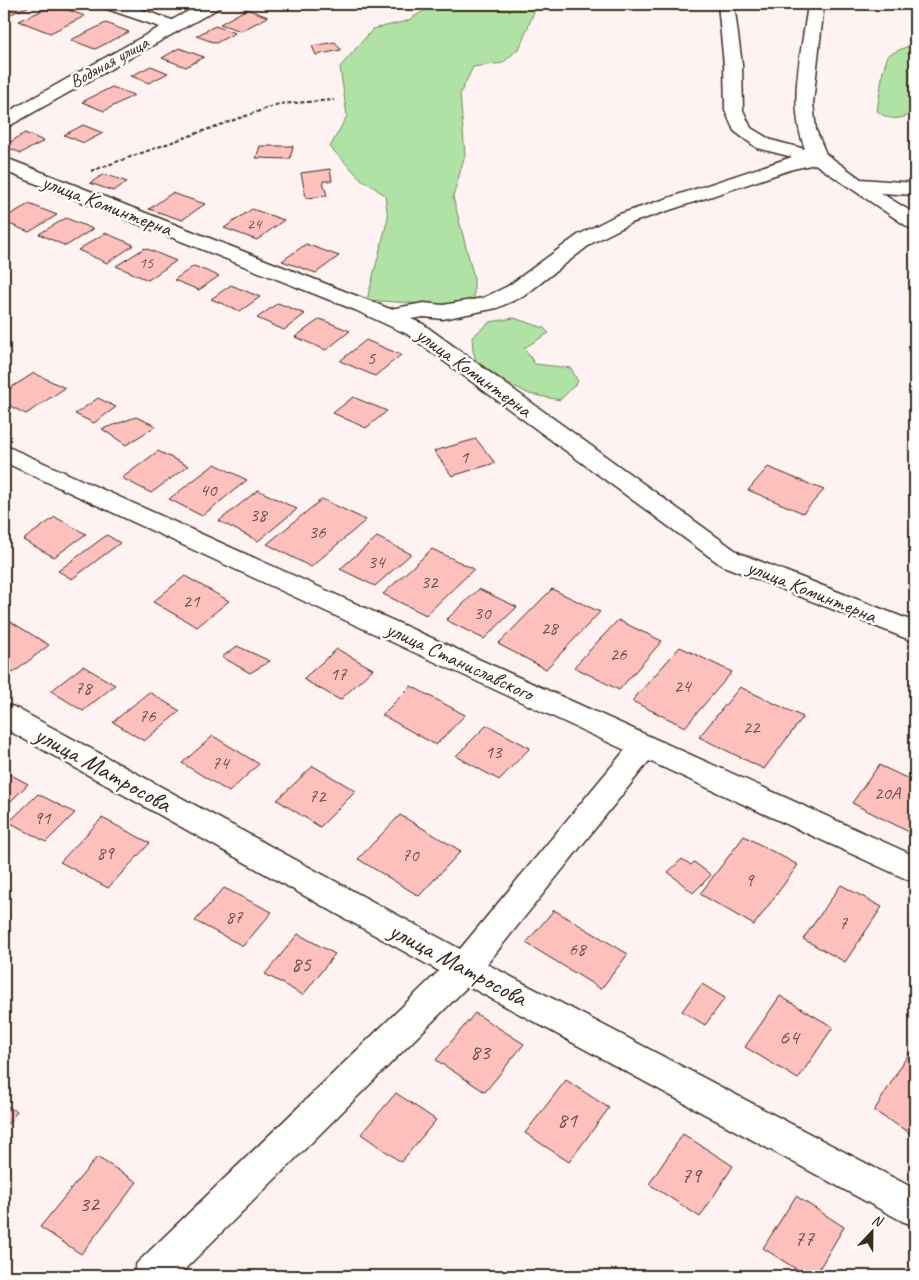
<svg xmlns="http://www.w3.org/2000/svg" width="919" height="1280" viewBox="0 0 919 1280" font-family="Caveat,sans-serif">
	<rect width="100%" height="100%" fill="#fff2f2"/>
	<filter id="ink" filterUnits="userSpaceOnUse"><feTurbulence type="fractalNoise" baseFrequency=".02" numOctaves="2"/><feDisplacementMap in="SourceGraphic" scale="10" xChannelSelector="R" yChannelSelector="G"/><feConvolveMatrix kernelMatrix="1 2 1 2 8 2 1 2 1" color-interpolation-filters="sRGB"/></filter>
	<g filter="url(#ink)">
		<!-- green -->
		<path fill="#afe2a4" stroke="#758661" d="M435,4H537L520,47L503,63L473,67L460,94L465,155L453,197L474,278V312L411,303L367,300L388,218L385,195L361,179L330,147L347,116L340,67L373,29L407,21Z
			M906,47H915V111C901,120 891,122 877,111L883,71L888,55Z
			M514,318L544,328L549,333L524,348L535,364L571,368L578,382L560,400L529,394L478,366L473,351L472,337L490,322Z"/>
		<!-- building -->
		<path fill="#fdc0bd" stroke="#3b2a1e" d="M8,4H34L11,14L4,11V6Z
			M54,5L85,16L50,33L19,21Z
			M247,9L268,17L241,31L220,24Z
			M106,23L129,32L95,49L71,40Z
			M215,26L235,33L216,43L196,36Z
			M335,42L341,50L316,55L312,46Z
			M179,48L204,57L186,67L162,58Z
			M151,66L168,73L149,83L131,76Z
			M112,87L134,95L104,111L82,102Z
			M83,125L103,133L84,143L64,135Z
			M25,133L44,141L21,153L4,146Z
			M260,146H293L290,159L256,158Z
			M330,169L332,181H323L327,196L306,198L301,173Z
			M104,174L127,182L113,191L90,183Z
			M172,193L205,204L182,220L149,209Z
			M29,204L57,215L29,232L4,222V218Z
			M252,209L284,220L257,240L224,228Z
			M66,218L93,229L66,246L39,234Z
			M105,233L134,245L107,263L78,250Z
			M306,244L339,256L316,273L282,261Z
			M145,248L176,261L148,280L116,266Z
			M194,266L219,276L199,290L174,280Z
			M231,285L260,297L240,311L211,299Z
			M278,303L305,314L284,330L257,318Z
			M320,319L350,331L326,350L295,337Z
			M366,340L401,355L375,376L340,361Z
			M34,373L65,388L26,414L4,403V392Z
			M353,397L387,411L366,428L333,413Z
			M98,398L116,407L94,423L75,414Z
			M136,417L156,426L126,445L102,429Z
			M476,439L495,463L452,476L434,451Z
			M158,451L188,466L151,493L122,478Z
			M215,464L247,480L202,516L169,499Z
			M768,467L824,490L803,513L748,490Z
			M258,490L297,509L258,541L219,521Z
			M322,499L366,520L311,567L267,544Z
			M55,517L86,534L54,557L23,540Z
			M107,535L120,543L72,579L58,571Z
			M377,537L411,554L375,586L340,569Z
			M432,549L474,569L426,615L383,594Z
			M185,576L229,601L197,627L153,602Z
			M479,589L517,607L484,639L446,620Z
			M552,589L600,612L546,669L498,644Z
			M8,620L49,645L13,673L4,667V623Z
			M618,620L662,641L619,690L574,667Z
			M237,646L270,661L250,673L222,657Z
			M680,647L732,672L685,727L632,701Z
			M337,649L373,669L340,700L303,679Z
			M83,666L115,685L83,711L51,691Z
			M411,686L465,715L436,745L382,715Z
			M740,687L803,717L764,769L699,737Z
			M149,692L180,711L144,741L113,722Z
			M487,725L530,748L499,780L456,756Z
			M213,736L259,764L229,792L182,763Z
			M879,765L915,782V830L913,834L852,803Z
			M313,766L356,791L320,827L277,800Z
			M4,771L28,784L4,808Z
			M38,794L75,813L46,842L9,822Z
			M400,815L461,851L419,896L358,859Z
			M102,818L150,843L108,888L60,862Z
			M744,836L798,865L754,925L700,894Z
			M682,859L691,865L694,862L711,875L693,893L668,872Z
			M841,885L882,907L845,962L803,939Z
			M224,888L272,912L243,946L195,921Z
			M554,910L628,954L601,989L526,943Z
			M298,934L335,954L303,995L265,974Z
			M702,984L725,998L705,1025L682,1011Z
			M780,996L833,1027L798,1079L745,1047Z
			M475,1013L524,1044L485,1092L436,1060Z
			M909,1053L915,1057V1136L874,1111Z
			M566,1080L609,1108L569,1162L525,1133Z
			M396,1093L436,1120L401,1162L361,1134Z
			M4,1104L17,1112L4,1128Z
			M683,1134L733,1166L700,1217L649,1184Z
			M97,1157L137,1182L81,1254L40,1227Z
			M796,1196L844,1227L815,1276H807L763,1248Z"/>
		<g fill="none" stroke-linecap="round" stroke-linejoin="round">
			<defs>
				<path id="minor" d="M102,4H125L172,20L201,4H221L219,8L11,125L4,127V114L160,27L104,8Z
					M718,4H734L742,65L743,110L751,128L771,140L805,149C787,103 802,52 808,4H824L813,103L816,130L826,154L861,179L915,183V195L881,193L915,214V229L908,227L815,164L793,169L631,223L592,243L524,296L497,308L443,319L424,317L411,319L423,324L739,553L915,622V642L721,565L407,334L355,310L4,171V158L11,160L390,309L424,303L443,305L483,298L508,286L578,235L617,215L792,157L757,148L734,131L725,110L724,65Z
					M4,445L915,856V883L649,761L487,964L915,1189V1226L902,1221L468,986L178,1276H132L137,1263L439,971L4,728V704L14,707L460,949L625,750L4,462Z"/>
			</defs>
			<!-- minor casing -->
			<use href="#minor" stroke="#3b2a1e" stroke-width="3"/>
			<!-- path -->
			<path stroke="#3b2a1e" stroke-width="2" stroke-dasharray="4 2.5" stroke-linecap="butt" d="M91,171L279,104L334,100"/>
			<!-- minor -->
			<use href="#minor" fill="#fff" fill-rule="evenodd"/>
		</g>
	</g>
	<g text-anchor="middle" dominant-baseline="central" stroke-width="5" stroke-linejoin="round" paint-order="stroke">
		<!-- far-number labels -->
		<g font-size="16" fill="#6c5046">
			<text x="254" y="224">24</text>
			<text x="146" y="263">15</text>
		</g>
		<!-- far-street labels -->
		<g font-size="18" fill="#3b2a1e" stroke="#fff">
			<text transform="translate(109 62) rotate(-29)">Водяная улица</text>
		</g>
		<!-- number labels -->
		<g font-size="19" fill="#6c5046">
			<text x="371" y="358">5</text>
			<text x="464" y="457">1</text>
			<text x="208" y="490">40</text>
			<text x="258" y="515">38</text>
			<text x="317" y="532">36</text>
			<text x="376" y="562">34</text>
			<text x="429" y="582">32</text>
			<text x="191" y="601">21</text>
			<text x="482" y="613">30</text>
			<text x="549" y="628">28</text>
			<text x="618" y="654">26</text>
			<text x="338" y="674">17</text>
			<text x="682" y="686">24</text>
			<text x="83" y="688">78</text>
			<text x="147" y="716">76</text>
			<text x="751" y="727">22</text>
			<text x="493" y="752">13</text>
			<text x="220" y="763">74</text>
			<text x="887" y="793">20А</text>
			<text x="317" y="796">72</text>
			<text x="42" y="818">91</text>
			<text x="105" y="853">89</text>
			<text x="410" y="855">70</text>
			<text x="749" y="880">9</text>
			<text x="234" y="917">87</text>
			<text x="843" y="923">7</text>
			<text x="577" y="949">68</text>
		</g>
		<!-- street labels -->
		<g font-size="21" fill="#3b2a1e" stroke="#fff">
			<text transform="translate(107 205) rotate(21)">улица Коминтерна</text>
			<text transform="translate(474 372) rotate(36)">улица Коминтерна</text>
			<text transform="translate(812 591) rotate(22)">улица Коминтерна</text>
			<text transform="translate(460 661) rotate(25)">улица Станиславского</text>
		</g>
		<!-- near-number labels -->
		<g font-size="22" fill="#6c5046">
			<text x="301" y="964">85</text>
			<text x="789" y="1037">64</text>
			<text x="480" y="1052">83</text>
			<text x="567" y="1120">81</text>
			<text x="691" y="1175">79</text>
			<text x="89" y="1204">32</text>
			<text x="804" y="1238">77</text>
		</g>
		<!-- near-street labels -->
		<g font-size="25" fill="#3b2a1e" stroke="#fff">
			<text transform="translate(103 769) rotate(29)">улица Матросова</text>
			<text transform="translate(458 964) rotate(28)">улица Матросова</text>
		</g>
	</g>
	<!-- margin -->
	<rect width="919" height="1280" fill="none" stroke="#fff" stroke-width="20"/>
	<rect x="10" y="10" width="899" height="1260" fill="none" stroke="#3b2a1e" stroke-width="2" filter="url(#ink)"/>
	<!-- north arrow -->
	<g transform="translate(872 1232) rotate(22)" stroke="#ffffff" stroke-width="4" paint-order="stroke">
	<path d="M0-4L9 19L0 12L-9 19Z" fill="#3b2a1e"/>
	<text y="-8" font-size="14" font-weight="bold" text-anchor="middle" fill="#3b2a1e">N</text>
	</g>
</svg>
